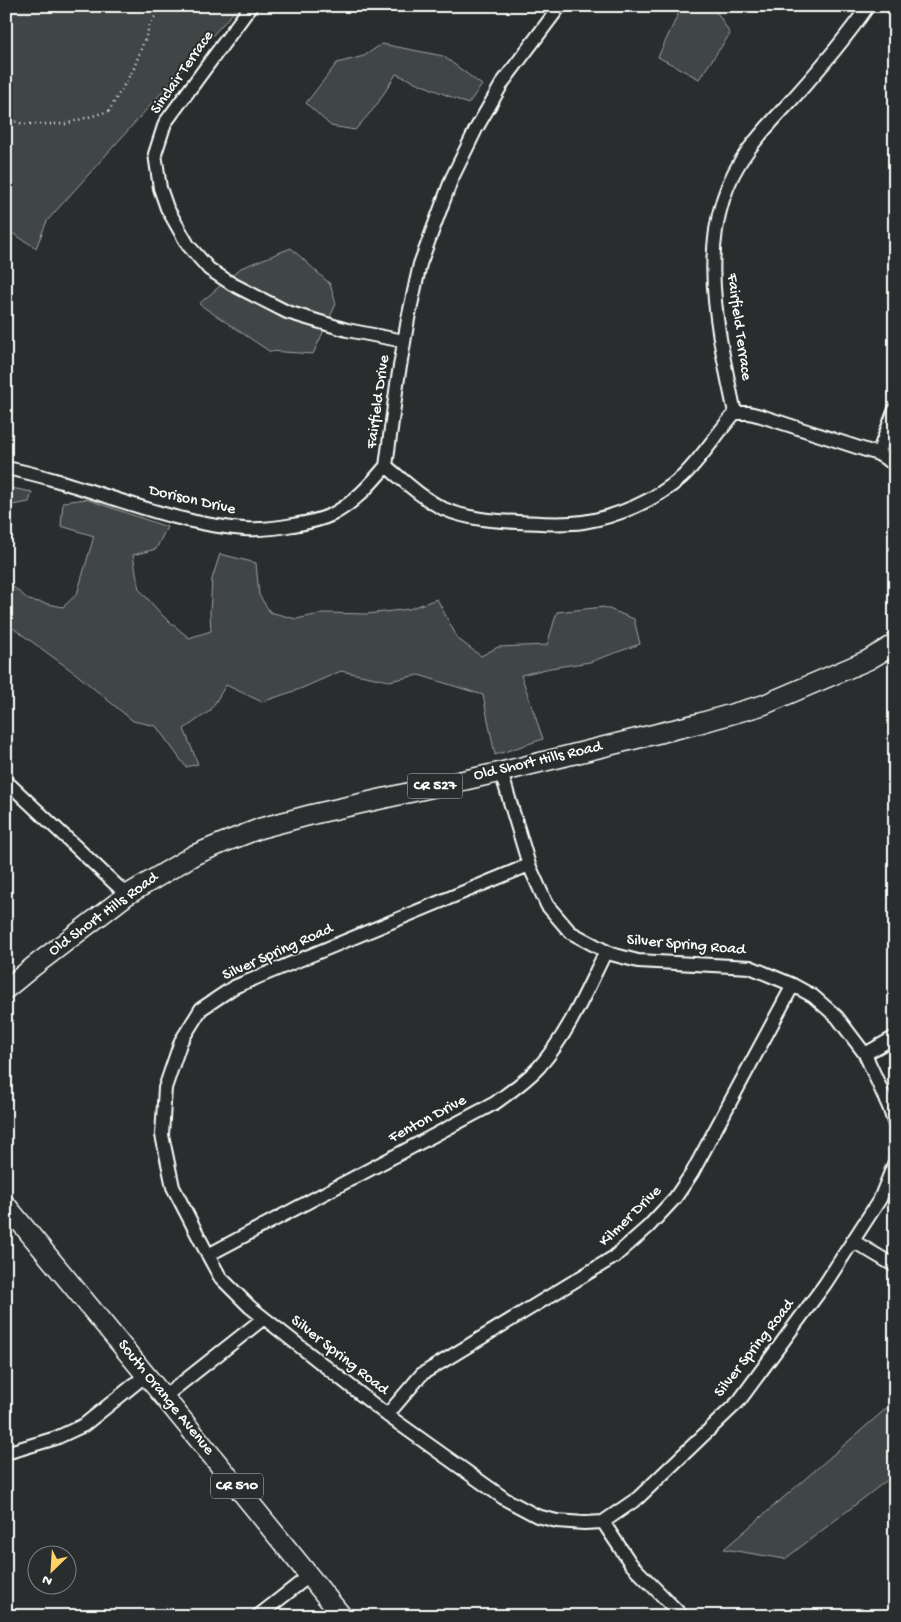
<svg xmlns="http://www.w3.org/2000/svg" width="901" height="1622" viewBox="0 0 901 1622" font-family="'Gochi Hand',sans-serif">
	<rect width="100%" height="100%" fill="#2a2d2e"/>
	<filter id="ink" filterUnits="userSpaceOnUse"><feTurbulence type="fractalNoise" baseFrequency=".02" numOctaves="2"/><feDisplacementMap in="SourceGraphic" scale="10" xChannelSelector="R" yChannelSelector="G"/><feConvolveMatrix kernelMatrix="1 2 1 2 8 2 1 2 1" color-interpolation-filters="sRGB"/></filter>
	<g filter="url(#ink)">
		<!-- green -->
		<path fill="#414445" stroke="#a0a2a2" d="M6,6H239L47,221L36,248L6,229Z
			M682,6H707L719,15L730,34L699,79L658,57Z
			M382,44L443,56L482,85L468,104L396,74L376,106L355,130L331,126L306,103L337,63L364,56Z
			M291,248L330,284L336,304L313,354L269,351L199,304L241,268Z
			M6,487L32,492L29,502L6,506Z
			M86,499L167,527L156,549L133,555L139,589L163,616L189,638L211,631L210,613L212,579L220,554L256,563L259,595L270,612L296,619L325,613L367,614L409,609L437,599L458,639L481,656L498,647L547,645L557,612L604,607L634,619L640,644L590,662L550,668L521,675L543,739L495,755L483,695L419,675L389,681L341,671L300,689L262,702L226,685L210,711L184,729L198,764L186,767L156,726L133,721L75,673L6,623V581L29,600L63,607L77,594L94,536L61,526L63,502Z
			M895,1401V1474L785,1559L724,1549Z"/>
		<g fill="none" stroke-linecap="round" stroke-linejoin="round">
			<defs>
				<path id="street" d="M251,6L165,123L155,154L160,188L167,208L188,245L209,269L232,284L287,312L347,330L404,341
					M560,6L503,82L476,129L452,178L420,264L408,319L397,384L386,466C404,481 423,499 444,509C467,519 494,521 518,522C540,523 562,525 583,522C617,517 656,500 682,477C701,459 717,433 735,413
					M735,413C717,328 691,225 749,149C761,133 775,118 789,103C817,72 844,41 868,6
					M735,413H749L761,416L878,454L895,464
					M878,454L895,409
					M6,468C85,483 165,524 244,529C260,530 277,528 293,525C306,523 321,520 333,514C355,502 370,485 386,466
					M501,772L529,865L547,905L570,932L611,954L638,961L750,967L793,985L813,996L837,1017L865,1054L889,1107L895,1125
					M6,781L127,895
					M529,865L234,987L201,1009L181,1041L165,1088L162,1135L173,1187L208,1255L220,1277L250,1307L387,1415L505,1499L537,1516L557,1521L584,1523L603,1522L638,1498L739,1401L825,1284L880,1199L895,1162
					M865,1054L895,1037
					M853,1241L895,1266
					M208,1255L495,1103C510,1092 526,1081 539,1067C569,1033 586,991 606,951
					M164,1397L264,1318
					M387,1415L422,1374L614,1257L648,1227L675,1198L692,1173L793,985
					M6,1453L56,1438L84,1425L146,1375
					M603,1522L631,1564L682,1616
					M258,1616L309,1576"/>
				<path id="primary" d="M6,989L34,966L127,895L194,855L225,842L261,828L314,814L501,772L700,723L763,705L868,660L895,644
					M6,1205L164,1397L342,1616"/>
			</defs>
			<!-- street casing -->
			<use href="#street" stroke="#fff" stroke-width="16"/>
			<!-- primary casing -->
			<use href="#primary" stroke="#fff" stroke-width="22"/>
			<!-- path -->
			<path stroke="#fff" stroke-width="2.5" stroke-dasharray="1 4" stroke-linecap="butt" d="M6,118L23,124H65L109,111L134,68L150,25L161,6"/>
			<!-- street -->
			<use href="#street" stroke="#2a2d2e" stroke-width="12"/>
			<!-- primary -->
			<use href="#primary" stroke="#2a2d2e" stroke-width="19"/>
		</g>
	</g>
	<g text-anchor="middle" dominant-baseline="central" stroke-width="4" stroke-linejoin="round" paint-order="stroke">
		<!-- shield labels -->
		<g fill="#2a2d2e" stroke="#bfc0c0" stroke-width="1">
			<rect x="407.5" y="773.5" width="55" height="25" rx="4"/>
			<rect x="211" y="1473.5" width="52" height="25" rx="4"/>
		</g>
		<g font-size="15" font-weight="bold" fill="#fff">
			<text x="435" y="786">CR 527</text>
			<text x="237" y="1486">CR 510</text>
		</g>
		<!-- street labels -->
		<g font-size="16" fill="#fff" stroke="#2a2d2e">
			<text transform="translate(183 73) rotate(-55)">Sinclair Terrace</text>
			<text transform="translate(738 327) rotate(82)">Fairfield Terrace</text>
			<text transform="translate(379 402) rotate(-82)">Fairfield Drive</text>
			<text transform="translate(192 501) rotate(13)">Dorison Drive</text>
			<text transform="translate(538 762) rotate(-13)">Old Short Hills Road</text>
			<text transform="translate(104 915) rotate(-36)">Old Short Hills Road</text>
			<text transform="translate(686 946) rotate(5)">Silver Spring Road</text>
			<text transform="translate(278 953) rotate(-24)">Silver Spring Road</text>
			<text transform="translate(428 1120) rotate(-28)">Fenton Drive</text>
			<text transform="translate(631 1217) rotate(-44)">Kilmer Drive</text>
			<text transform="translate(755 1349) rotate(-52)">Silver Spring Road</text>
			<text transform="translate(339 1356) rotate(38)">Silver Spring Road</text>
			<text transform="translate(165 1398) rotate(51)">South Orange Avenue</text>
		</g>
	</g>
	<!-- margin -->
	<rect width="901" height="1622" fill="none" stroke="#2a2d2e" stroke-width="25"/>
	<rect x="12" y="12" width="876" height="1597" fill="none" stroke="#fff" stroke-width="2" filter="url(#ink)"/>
	<!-- north arrow -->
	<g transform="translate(52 1570) rotate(205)"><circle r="24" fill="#2a2d2e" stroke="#7f8182"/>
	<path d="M0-4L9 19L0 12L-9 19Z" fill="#ffd166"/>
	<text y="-8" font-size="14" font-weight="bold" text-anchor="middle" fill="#ffffff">N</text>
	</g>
</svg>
